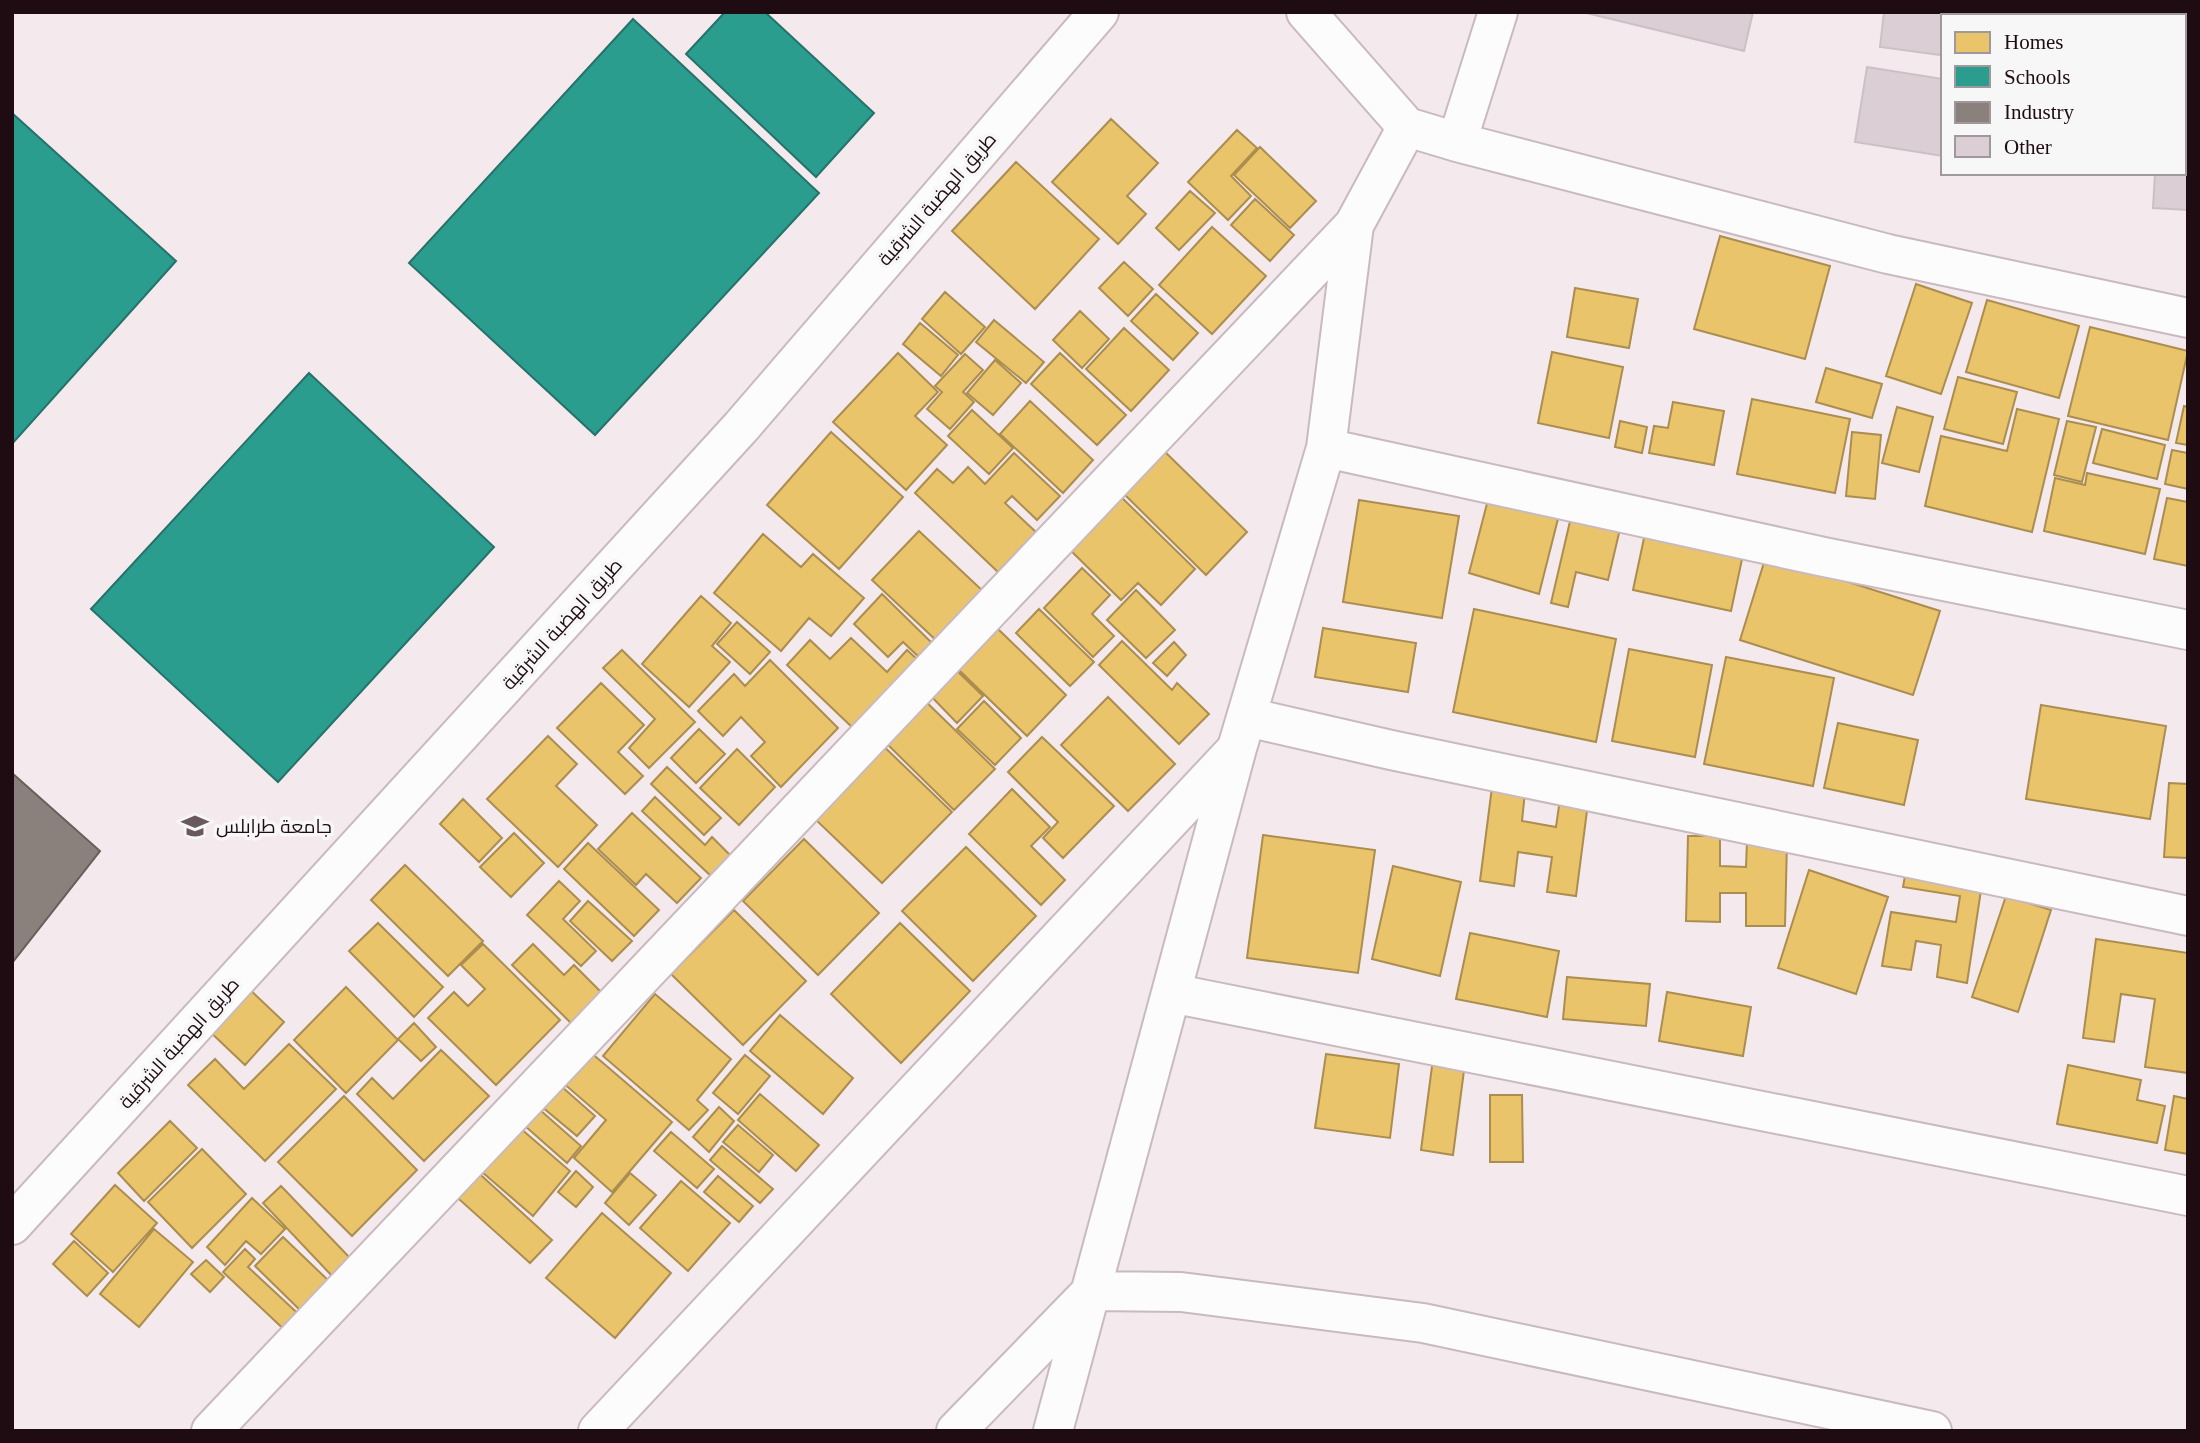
<svg xmlns="http://www.w3.org/2000/svg" width="2200" height="1443" viewBox="0 0 2200 1443" font-family="'Times New Roman',Cairo,serif">
	<rect width="100%" height="100%" fill="#f4e9ec"/>
	<!-- homes -->
	<path fill="#e9c46a" stroke="#ac8d50" stroke-width="2" d="M1111,119L1158,163L1127,196L1146,214L1118,244L1052,182Z
		M1237,130L1257,148L1231,176L1251,196L1228,220L1188,182Z
		M1260,147L1316,201L1290,228L1234,175Z
		M1016,162L1099,239L1035,309L952,231Z
		M1190,191L1215,213L1179,250L1156,228Z
		M1255,199L1294,235L1270,261L1231,225Z
		M1212,227L1266,276L1212,334L1159,285Z
		M1720,236L1830,266L1805,359L1694,329Z
		M1124,262L1153,289L1128,316L1099,288Z
		M1916,284L1972,303L1941,394L1886,376Z
		M1575,288L1638,299L1629,348L1567,337Z
		M945,292L985,327L961,354L922,319Z
		M1156,294L1198,333L1173,360L1131,321Z
		M1987,300L2079,326L2059,398L1966,372Z
		M1080,311L1109,339L1082,368L1053,340Z
		M994,320L1044,362L1026,383L976,342Z
		M920,323L958,355L941,376L903,344Z
		M2090,327L2188,351L2168,440L2068,416Z
		M1124,328L1169,370L1131,411L1086,369Z
		M1552,352L1623,367L1609,438L1538,423Z
		M898,353L938,392L915,416L947,445L906,490L833,422Z
		M1060,353L1126,415L1097,445L1031,384Z
		M965,354L983,370L963,392L974,402L950,429L927,409L942,392L935,386Z
		M995,360L1021,383L993,415L967,393Z
		M1826,368L1882,384L1872,418L1816,402Z
		M1958,377L2017,392L2003,444L1944,429Z
		M1752,399L1850,419L1835,493L1737,474Z
		M1030,401L1093,460L1063,493L1000,434Z
		M1673,402L1724,411L1714,465L1649,453L1654,426L1668,428Z
		M2184,406L2188,407V445L2176,443Z
		M1897,407L1933,417L1919,472L1882,463Z
		M2017,409L2059,419L2032,532L1925,506L1941,436L2007,451Z
		M972,410L1013,448L989,474L948,436Z
		M1620,421L1647,427L1642,453L1615,447Z
		M2067,421L2096,427L2082,482L2054,475Z
		M2102,429L2165,445L2157,479L2093,463Z
		M831,432L903,497L839,569L767,505Z
		M1852,432L1881,435L1875,499L1846,496Z
		M1160,447L1247,532L1206,575L1119,489Z
		M2172,450L2188,453V489L2165,484Z
		M1014,453L1060,496L1037,520L1012,496L1005,503L1036,532L998,572L915,493L937,469L953,483L968,467L985,484Z
		M2087,473L2160,489L2145,554L2044,531L2055,478L2085,485Z
		M1490,492L1561,507L1539,594L1469,573Z
		M1117,493L1195,569L1161,605L1138,583L1121,600L1066,546Z
		M2167,498L2188,502V566L2154,559Z
		M1359,500L1459,516L1442,618L1343,602Z
		M1571,517L1620,529L1608,580L1576,572L1568,607L1551,603Z
		M1647,524L1745,545L1731,611L1633,590Z
		M919,531L985,593L939,643L872,580Z
		M763,534L801,567L813,554L864,598L831,636L809,618L781,651L714,593Z
		M1766,556L1940,611L1913,695L1740,640Z
		M1082,568L1110,595L1092,614L1114,636L1093,657L1044,608Z
		M1136,590L1175,630L1146,658L1107,620Z
		M882,594L934,645L921,659L903,642L888,657L854,624Z
		M701,596L731,623L712,646L730,662L689,707L642,664Z
		M1039,609L1094,662L1070,686L1016,633Z
		M1474,609L1616,639L1596,742L1453,712Z
		M737,622L770,652L750,674L717,644Z
		M1323,628L1416,643L1408,692L1315,677Z
		M998,629L1066,695L1027,736L959,670Z
		M851,638L887,672L907,650L919,661L855,730L787,665L810,640L830,659Z
		M1122,641L1172,690L1177,683L1209,714L1179,744L1099,665Z
		M1174,642L1186,655L1167,676L1153,663Z
		M1629,649L1712,665L1695,757L1612,741Z
		M622,650L695,722L649,768L629,748L655,719L603,668Z
		M1726,657L1834,678L1813,786L1704,764Z
		M770,660L838,728L781,787L751,756L765,742L741,717L723,736L698,711L734,674L745,686Z
		M949,663L983,696L957,723L924,689Z
		M601,683L644,725L618,752L643,776L625,794L557,728Z
		M918,694L995,769L954,810L878,735Z
		M1108,697L1175,764L1128,811L1061,745Z
		M984,701L1021,738L995,765L957,729Z
		M2041,705L2166,726L2150,819L2026,799Z
		M1838,723L1918,740L1904,805L1824,788Z
		M699,729L725,754L696,783L671,758Z
		M548,736L577,764L556,786L597,825L558,867L487,799Z
		M1042,737L1114,806L1063,858L1043,838L1058,822L1008,772Z
		M875,738L952,812L882,883L816,820Z
		M737,749L775,787L739,825L700,788Z
		M667,767L721,818L704,835L651,784Z
		M2169,783L2188,784V858L2164,857Z
		M1492,787L1525,792L1522,821L1556,827L1560,799L1588,803L1576,896L1547,892L1552,857L1518,852L1514,886L1480,881Z
		M1012,789L1050,827L1031,846L1065,880L1041,905L969,834Z
		M655,797L705,845L712,837L731,856L712,877L642,811Z
		M463,799L502,838L479,862L440,824Z
		M632,813L701,878L677,903L646,874L636,885L598,849Z
		M514,833L544,863L511,897L480,867Z
		M1263,835L1375,850L1358,973L1247,958Z
		M1688,836H1720V866L1746,867L1747,840L1787,841L1785,926H1746V893H1720V922L1686,921Z
		M804,839L879,913L818,975L743,901Z
		M588,843L659,910L634,936L564,869Z
		M966,847L1036,916L973,981L902,911Z
		M405,865L483,941L448,976L371,900Z
		M1907,865L1983,877L1967,983L1937,977L1941,945L1916,941L1911,970L1882,966L1891,912L1956,922L1960,896L1903,887Z
		M1393,866L1461,882L1440,976L1372,959Z
		M1809,870L1888,897L1856,994L1778,968Z
		M559,881L580,901L563,919L596,951L581,966L527,915Z
		M2006,896L2051,910L2018,1012L1972,997Z
		M588,901L632,941L612,961L570,921Z
		M734,910L806,981L743,1045L671,974Z
		M378,923L443,987L414,1017L349,951Z
		M900,923L970,991L901,1063L831,994Z
		M1470,933L1559,951L1547,1017L1456,999Z
		M2096,939L2188,953V1073L2145,1067L2155,999L2121,994L2114,1042L2083,1038Z
		M483,944L560,1020L496,1085L428,1018L454,992L468,1006L485,989L461,965Z
		M533,944L564,975L574,965L605,996L574,1026L512,965Z
		M1567,977L1650,984L1646,1026L1563,1019Z
		M246,986L284,1022L245,1065L207,1029Z
		M346,987L398,1040L346,1093L294,1040Z
		M1667,992L1751,1007L1743,1056L1659,1041Z
		M655,994L731,1059L697,1100L708,1110L689,1130L603,1056Z
		M780,1015L853,1078L823,1114L750,1051Z
		M414,1023L436,1047L421,1061L398,1039Z
		M289,1044L336,1089L265,1161L188,1085L215,1059L244,1089Z
		M441,1050L489,1096L424,1161L357,1094L372,1078L393,1099Z
		M589,1051L672,1122L612,1192L574,1158L606,1120L562,1082Z
		M1434,1051L1466,1055L1453,1155L1421,1150Z
		M1326,1054L1399,1064L1390,1138L1315,1128Z
		M745,1055L770,1076L738,1114L713,1093Z
		M2068,1065L2141,1080L2137,1100L2165,1106L2157,1143L2057,1124Z
		M553,1079L595,1116L577,1136L535,1101Z
		M760,1094L819,1145L796,1171L738,1120Z
		M1490,1095H1522L1523,1162H1490Z
		M344,1096L417,1170L352,1236L278,1162Z
		M2174,1096L2188,1099V1154L2165,1150Z
		M719,1107L734,1121L709,1152L693,1137Z
		M540,1110L581,1146L567,1163L525,1126Z
		M170,1121L197,1148L144,1201L118,1173Z
		M738,1125L773,1155L759,1172L723,1142Z
		M520,1128L570,1171L533,1216L482,1172Z
		M671,1132L714,1169L697,1188L654,1151Z
		M722,1146L773,1189L760,1203L710,1160Z
		M202,1149L246,1194L192,1248L148,1202Z
		M472,1167L552,1240L530,1263L450,1191Z
		M576,1171L593,1187L576,1207L558,1192Z
		M630,1173L656,1195L629,1225L605,1203Z
		M718,1176L753,1206L739,1222L704,1192Z
		M681,1181L730,1223L688,1271L640,1228Z
		M115,1185L157,1223L113,1272L71,1234Z
		M281,1186L351,1259L333,1277L263,1203Z
		M252,1198L285,1229L261,1254L246,1241L225,1265L207,1247Z
		M602,1213L671,1273L615,1338L546,1278Z
		M154,1229L193,1262L139,1327L100,1294Z
		M283,1237L332,1284L303,1313L255,1266Z
		M74,1241L108,1273L87,1296L53,1264Z
		M245,1249L255,1259L248,1267L306,1321L291,1336L223,1272Z
		M206,1260L224,1277L210,1292L191,1274Z"/>
	<!-- schools -->
	<path fill="#2a9d8f" stroke="#26726a" stroke-width="2" d="M725,12H765L874,113L816,177L686,54Z
		M633,19L819,193L595,435L409,263Z
		M12,113L176,261L12,444Z
		M309,373L494,547L278,782L91,609Z"/>
	<!-- industry -->
	<path fill="#8a817c" stroke="#6a5e5c" stroke-width="2" d="M12,773L100,851L12,963Z"/>
	<!-- building -->
	<path fill="#dbced4" stroke="#ccc0c6" stroke-width="2" d="M1582,12H1753L1744,51Z
		M1884,12H1946V16H1943L1941,55L1880,47Z
		M1867,67L1943,79V156L1855,142Z
		M2184,163H2188V210L2153,208L2155,173H2184Z"/>
	<g fill="none" stroke-linecap="round" stroke-linejoin="round">
		<defs>
			<path id="minor" d="M1407,127L1457,142L1888,254L2188,318
				M1457,142L1498,12
				M1326,448L1824,557L2188,630
				M1247,717L1391,750L2188,916
				M1171,993L2188,1196
				M211,1431L1354,225
				M598,1431L1233,753
				M956,1431L1092,1291L1181,1292L1423,1323L1932,1431
				M1053,1431L1237,748L1326,448L1354,225L1407,127L1306,12"/>
			<path id="primary" d="M12,1225L741,427L1099,12"/>
		</defs>
		<!-- minor casing -->
		<use href="#minor" stroke="#c8babe" stroke-width="42"/>
		<!-- primary casing -->
		<use href="#primary" stroke="#c8babe" stroke-width="42"/>
		<!-- minor -->
		<use href="#minor" stroke="#fdfcfc" stroke-width="38"/>
		<!-- primary -->
		<use href="#primary" stroke="#fdfcfc" stroke-width="38"/>
	</g>
	<!-- icons -->
	<defs>
		<symbol id="university-bare" viewBox="-9 -9 18 18"><path d="M0-5L7-2L0 1L-7-2ZM-4 1L0 2.5L4 1V4Q0 6-4 4Z" fill="#69595e" stroke="#f7f7f7" stroke-width="2.5" paint-order="stroke"/></symbol>
	</defs>
	<g fill-rule="evenodd">
		<use href="#university-bare" x="176" y="807" width="38" height="38"/>
	</g>
	<g text-anchor="middle" dominant-baseline="central" stroke-width="7" stroke-linejoin="round" paint-order="stroke">
		<!-- street labels -->
		<g font-size="19" fill="#1e0c12" stroke="#f7f7f7">
			<text transform="translate(937 199) rotate(-49)">طريق الهضبة الشرقية</text>
			<text transform="translate(562 624) rotate(-48)">طريق الهضبة الشرقية</text>
			<text transform="translate(179 1043) rotate(-48)">طريق الهضبة الشرقية</text>
		</g>
		<!-- poi labels -->
		<g font-size="19" fill="#1e0c12" stroke="#f7f7f7" text-anchor="start">
			<text x="216" y="826">جامعة طرابلس</text>
		</g>
	</g>
	<!-- border -->
	<rect width="2200" height="1443" fill="none" stroke="#1e0c12" stroke-width="28"/>
	<!-- legend -->
	<rect x="1941" y="14" width="245" height="161" fill="#f7f7f7" stroke="#a0999b" stroke-width="2"/>
	<rect x="1955" y="32" width="35" height="21" fill="#e9c46a" stroke="#a0999b" stroke-width="2"/>
	<text x="2004" y="49" font-size="21" fill="#1e0c12">Homes</text>
	<rect x="1955" y="66" width="35" height="21" fill="#2a9d8f" stroke="#a0999b" stroke-width="2"/>
	<text x="2004" y="84" font-size="21" fill="#1e0c12">Schools</text>
	<rect x="1955" y="102" width="35" height="21" fill="#8a817c" stroke="#a0999b" stroke-width="2"/>
	<text x="2004" y="119" font-size="21" fill="#1e0c12">Industry</text>
	<rect x="1955" y="136" width="35" height="21" fill="#dbced4" stroke="#a0999b" stroke-width="2"/>
	<text x="2004" y="154" font-size="21" fill="#1e0c12">Other</text>
</svg>
